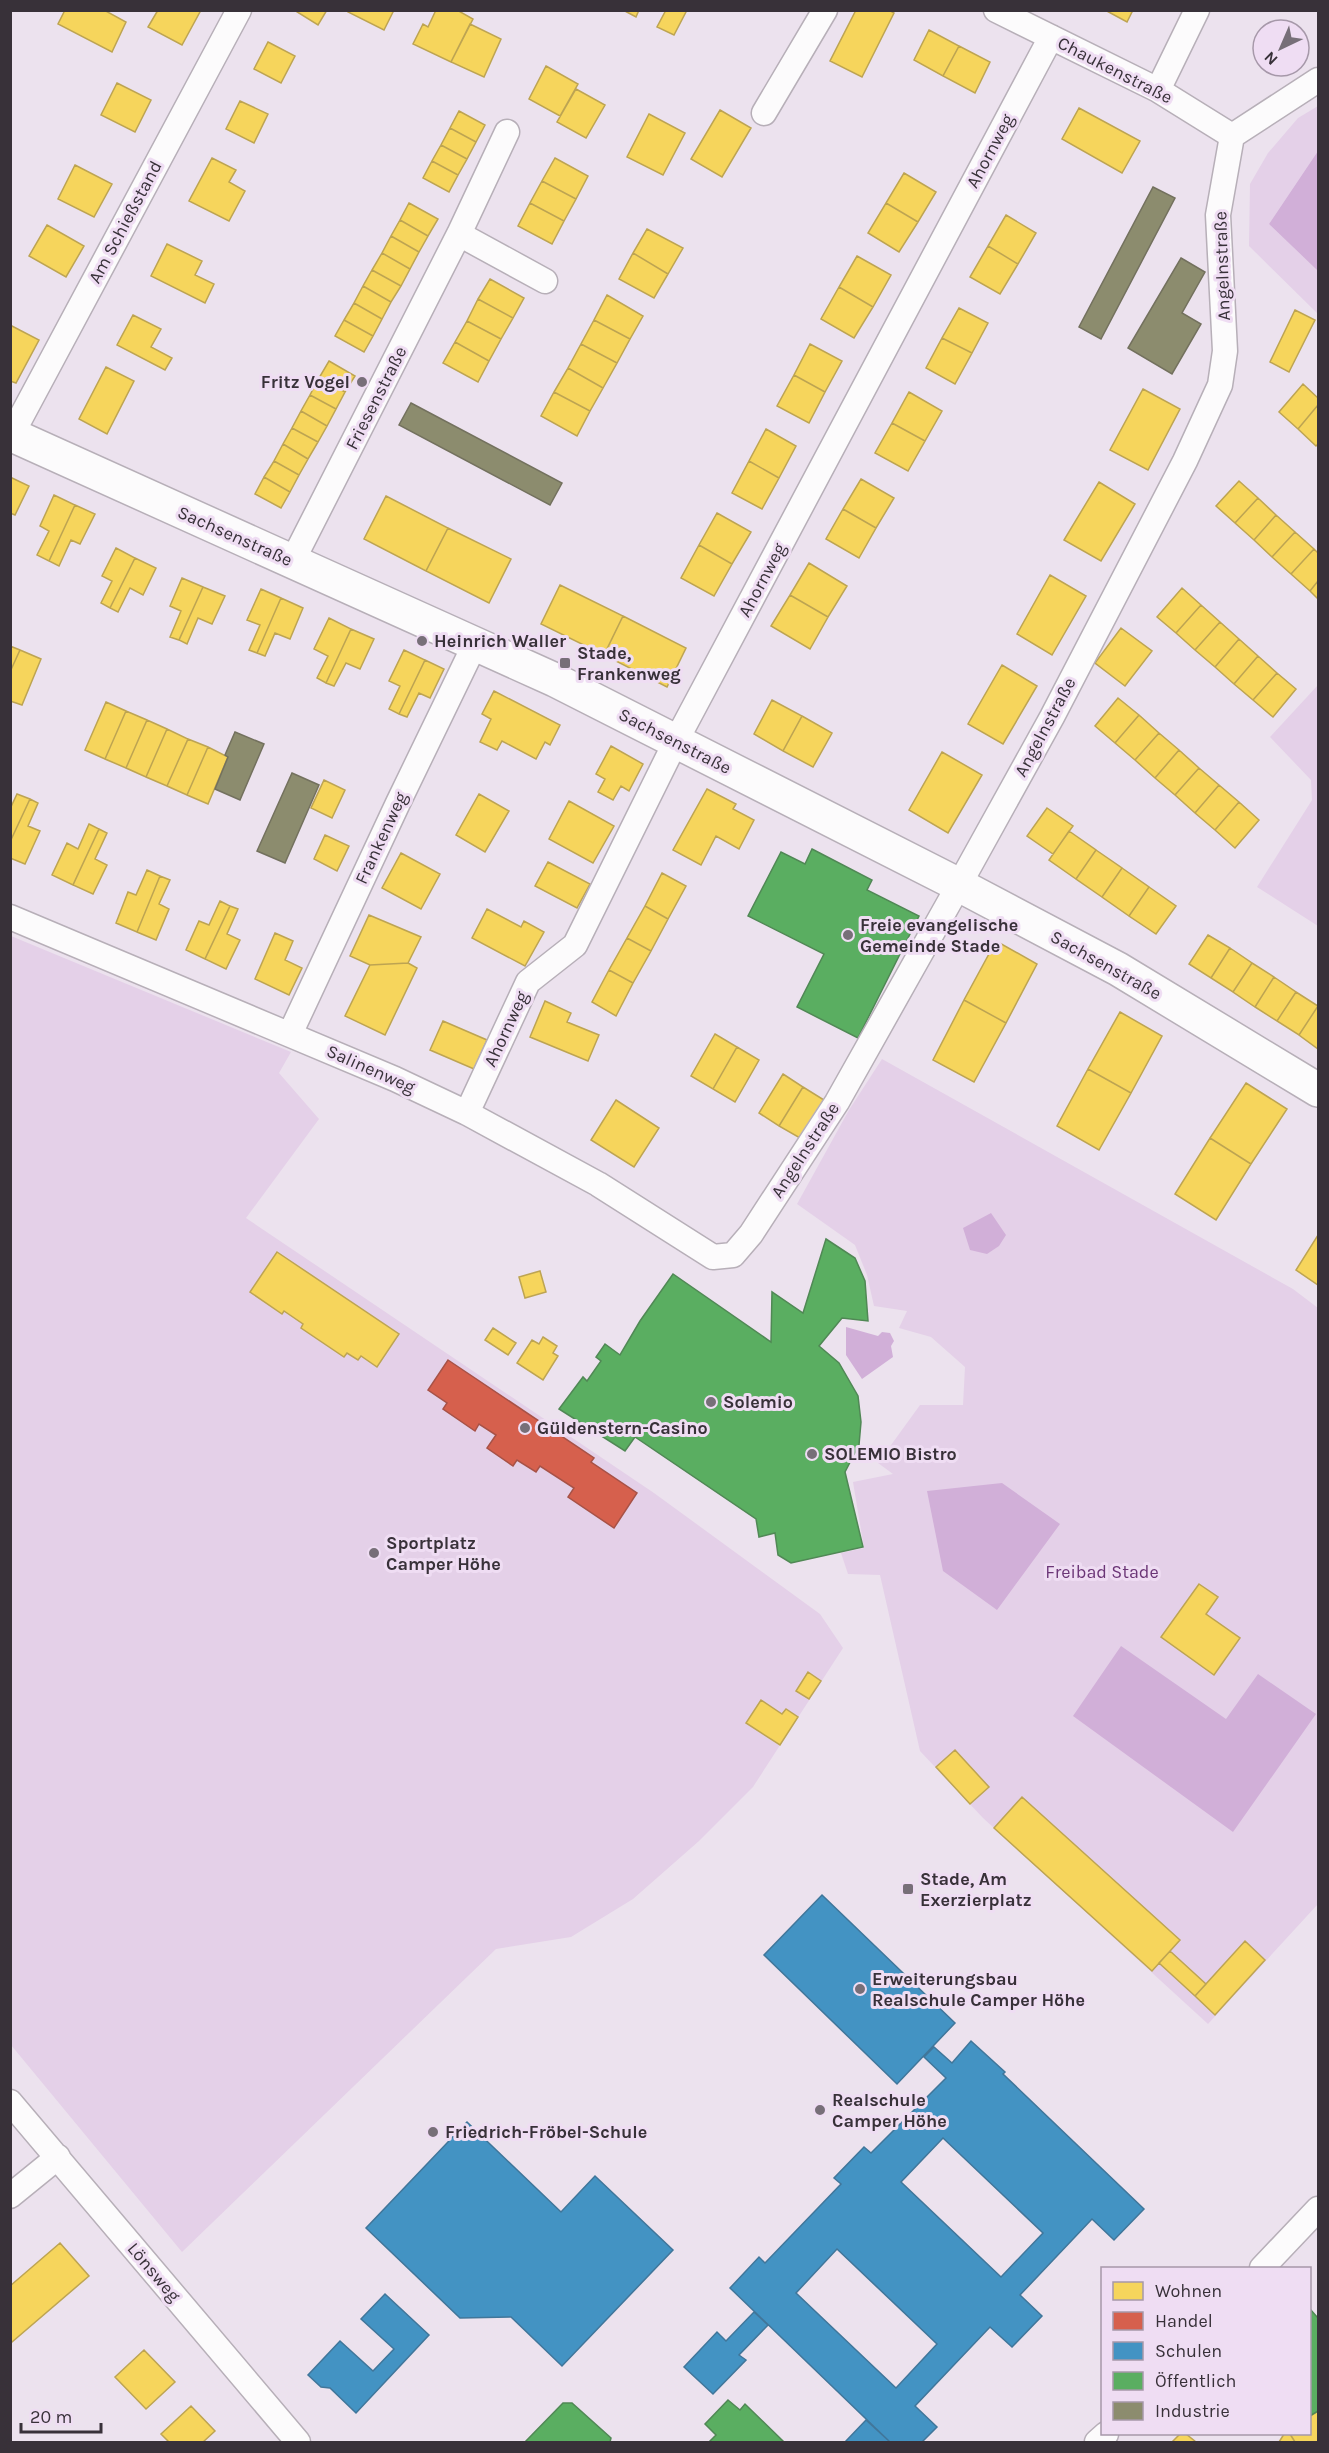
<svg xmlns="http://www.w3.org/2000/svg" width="1329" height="2453" viewBox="0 0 1329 2453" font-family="Karla,sans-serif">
	<rect width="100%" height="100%" fill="#ece2ee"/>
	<!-- green -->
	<path fill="#e4d0e8" d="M1318,106V151L1269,224L1318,271V314L1249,246L1250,184L1268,153L1298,118Z
		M1318,685V926L1257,887L1312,800L1311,780L1270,737Z
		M11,936L291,1052L279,1073L319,1119L246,1218L654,1493L820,1614L843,1648L753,1787L699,1841L633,1899L571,1937L496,1949L182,2252L11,2045Z
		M882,1059L1293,1289L1318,1308V1904L1208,2024L983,1818L920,1751L880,1575L848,1574L841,1553L864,1548L853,1482L893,1474L878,1463L920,1405H963L965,1367L931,1337L899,1328L907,1311L874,1306L867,1275L855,1245L797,1204L849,1110Z"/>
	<!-- water -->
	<path fill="#d1afd8" d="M1318,151V271L1269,224Z
		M991,1213L1006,1235L999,1246L987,1254L970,1250L963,1228Z
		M846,1327L878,1336L882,1332L890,1333L894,1341L891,1346L893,1357L862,1379L846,1355Z
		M1002,1483L1060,1524L997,1610L943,1571L927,1491Z
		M1121,1646L1226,1719L1258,1674L1316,1714L1233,1832L1073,1716Z"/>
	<!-- homes -->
	<path fill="#f6d55c" stroke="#bda452" stroke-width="1.5" d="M65,10H104L126,22L112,52L58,24Z
		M158,10H201L182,45L148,27Z
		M294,10H327L318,25Z
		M349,10H394L384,30L348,12Z
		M436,10H457L473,19L451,62L413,44L423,24L428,27Z
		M623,10H639L636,17Z
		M666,10H687L674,35L657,27Z
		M856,10H889L894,13L862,77L830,61Z
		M1105,10H1133L1127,22Z
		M470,24L501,39L484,77L451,62Z
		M929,30L959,46L943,76L914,60Z
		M268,42L295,56L281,83L254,69Z
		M959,46L990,62L975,93L943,76Z
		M546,66L578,84L560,116L529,99Z
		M117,83L151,100L135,132L101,115Z
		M576,89L605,105L586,138L557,122Z
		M240,101L268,114L254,143L226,129Z
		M1079,108L1140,141L1122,173L1062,139Z
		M720,110L751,128L722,177L691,159Z
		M459,111L485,125L476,142L450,128Z
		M649,114L685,133L663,175L627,157Z
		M450,128L476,142L467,159L441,145Z
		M441,145L467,159L458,175L432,161Z
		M212,158L236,170L229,182L245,191L229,221L189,201Z
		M555,158L588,176L576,199L542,181Z
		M432,161L458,175L449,192L423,178Z
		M75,165L112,184L94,217L58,199Z
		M904,173L936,192L918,222L886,203Z
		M542,181L576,199L564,221L530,203Z
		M409,203L438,219L428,236L400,220Z
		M530,203L564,221L552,244L518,226Z
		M886,203L918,222L899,252L868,233Z
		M1006,215L1036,233L1018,264L988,246Z
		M400,220L428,236L419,252L391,236Z
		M47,225L84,246L66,277L29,256Z
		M647,229L683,248L668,274L633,253Z
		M391,236L419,252L410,269L382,253Z
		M167,244L202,261L195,275L214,284L205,303L151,276Z
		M988,246L1018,264L1000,294L970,277Z
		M382,253L410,269L401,286L372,270Z
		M633,253L668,274L654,298L619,279Z
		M857,256L891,275L873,307L839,287Z
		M372,270L401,286L391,302L363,286Z
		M490,279L524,298L513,318L478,299Z
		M363,286L391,302L382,319L354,303Z
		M839,287L873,307L854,338L821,319Z
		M607,295L643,316L630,339L594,320Z
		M478,299L513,318L501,339L467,321Z
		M354,303L382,319L373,336L344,320Z
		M959,308L988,323L972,353L942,338Z
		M1295,310L1315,320L1289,372L1270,362Z
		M133,315L161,329L151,347L172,358L165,370L117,345Z
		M344,320L373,336L364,352L335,336Z
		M594,320L630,339L617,363L581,344Z
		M467,321L501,339L489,361L455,342Z
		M10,325L39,340L16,383L10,381Z
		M942,338L972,353L955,384L926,368Z
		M455,342L489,361L478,382L443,363Z
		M581,344L617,363L603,388L568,368Z
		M810,344L842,361L825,392L794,375Z
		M329,361L355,376L345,392L319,378Z
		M106,367L134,381L107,434L79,419Z
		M568,368L603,388L590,411L554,392Z
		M794,375L825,392L809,423L777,406Z
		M319,378L345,392L336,409L310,395Z
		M1303,384L1318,398V405L1298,429L1279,412Z
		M1143,389L1180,409L1148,470L1110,450Z
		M554,392L590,411L577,436L541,416Z
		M909,392L942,411L925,441L892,423Z
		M310,395L336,409L327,426L301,411Z
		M1318,405V444L1316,446L1298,429Z
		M301,411L327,426L318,442L292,428Z
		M892,423L925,441L908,471L875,453Z
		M292,428L318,442L308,459L283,444Z
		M766,429L796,446L779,478L749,461Z
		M283,444L308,459L299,475L274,461Z
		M274,461L299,475L290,492L264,477Z
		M749,461L779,478L762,509L732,493Z
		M10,477L29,486L15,515L10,513Z
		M264,477L290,492L281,508L255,494Z
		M861,479L894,498L876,528L843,509Z
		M1239,481L1258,498L1235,523L1216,506Z
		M1099,482L1135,504L1101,561L1064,540Z
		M54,495L75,505L49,561L37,555L49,531L40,526Z
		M386,496L448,528L426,571L364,539Z
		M1258,498L1276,515L1254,540L1235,523Z
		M75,505L95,514L80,544L71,540L59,566L49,561Z
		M843,509L876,528L859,558L826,539Z
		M717,513L751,532L732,564L699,545Z
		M1276,515L1295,532L1272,557L1254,540Z
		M448,528L511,559L489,603L426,571Z
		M1295,532L1314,549L1291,574L1272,557Z
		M699,545L732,564L714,596L681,578Z
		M116,548L135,558L110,608L101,603L112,581L102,576Z
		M1314,549L1318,553V581L1310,591L1291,574Z
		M135,558L156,568L143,595L130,588L118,612L110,608Z
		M809,563L847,586L828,617L790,595Z
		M1050,575L1086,596L1052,655L1017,634Z
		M182,578L203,587L179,640L170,637L181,611L170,606Z
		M1318,581V599L1310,591Z
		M560,585L623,616L604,655L541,624Z
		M203,587L225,596L212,624L198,618L187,644L179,640Z
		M1182,588L1201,605L1176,633L1157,617Z
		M261,589L281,598L257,653L249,650L260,625L247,620Z
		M790,595L828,617L810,649L771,626Z
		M281,598L303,608L290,639L275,633L265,656L257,653Z
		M1201,605L1220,622L1195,650L1176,633Z
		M623,616L686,648L667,687L604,655Z
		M329,618L351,629L326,683L317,678L328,656L314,649Z
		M1220,622L1239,639L1215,667L1195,650Z
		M1121,628L1152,651L1125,686L1095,663Z
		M351,629L374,639L360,669L346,663L334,686L326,683Z
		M1239,639L1258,656L1234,684L1215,667Z
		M10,646L20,650L10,672Z
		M20,650L41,659L22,705L10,701V672Z
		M404,650L425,660L399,714L389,709L400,686L389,681Z
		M1258,656L1277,673L1253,700L1234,684Z
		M425,660L444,669L430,698L419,693L407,717L399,714Z
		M1002,665L1037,686L1003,744L968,724Z
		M1277,673L1296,689L1273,717L1253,700Z
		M494,691L560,725L550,745L545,742L536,759L502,741L497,750L480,742L491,719L482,714Z
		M1118,698L1139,715L1115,743L1095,726Z
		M772,700L802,716L783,751L754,734Z
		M106,702L126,711L105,759L85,750Z
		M126,711L147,720L126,768L105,759Z
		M1139,715L1159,733L1135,760L1115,743Z
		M802,716L832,733L813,767L783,751Z
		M147,720L167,729L146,777L126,768Z
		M167,729L188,739L167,786L146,777Z
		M1159,733L1179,750L1155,778L1135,760Z
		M188,739L208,747L187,795L167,786Z
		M611,746L643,764L629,791L621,786L613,800L598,792L605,779L596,774Z
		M208,747L228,757L208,804L187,795Z
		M1179,750L1199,768L1175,795L1155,778Z
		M942,752L982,775L948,833L909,810Z
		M1199,768L1219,785L1195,813L1175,795Z
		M324,780L345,790L332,818L311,808Z
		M1219,785L1239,802L1215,830L1195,813Z
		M707,789L736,804L733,809L754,820L739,849L716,836L701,865L673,850Z
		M17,794L30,799L10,842V809Z
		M479,794L509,811L485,852L456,835Z
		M30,799L38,803L28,826L40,831L25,864L10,858V842Z
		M569,801L614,826L593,863L549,839Z
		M1239,802L1259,820L1235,848L1215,830Z
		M1047,808L1073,826L1053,854L1027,836Z
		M89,824L99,829L73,885L52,875L67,843L78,849Z
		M99,829L107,833L95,859L107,865L93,894L73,885Z
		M1069,831L1096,850L1076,879L1049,860Z
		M325,835L349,846L337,871L314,859Z
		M1096,850L1122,868L1102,897L1076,879Z
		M401,853L440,874L421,909L382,888Z
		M548,862L590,884L577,908L535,886Z
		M1122,868L1149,887L1129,916L1102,897Z
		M147,870L160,876L137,932L116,923L128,892L136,895Z
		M662,873L686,886L668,919L645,906Z
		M160,876L170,880L159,904L169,909L156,940L137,932Z
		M1149,887L1176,906L1156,934L1129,916Z
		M220,901L230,906L205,959L186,950L199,921L209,925Z
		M230,906L238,909L227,934L240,940L226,969L205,959Z
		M645,906L668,919L651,951L627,938Z
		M487,909L521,927L524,921L544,932L525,966L472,938Z
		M369,915L421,937L408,963L370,965L350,956Z
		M275,933L293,941L285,960L302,968L289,995L255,979Z
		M1208,935L1230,948L1211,978L1189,964Z
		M627,938L651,951L633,983L609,970Z
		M996,941L1037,964L1006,1023L964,1000Z
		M1230,948L1252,963L1233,992L1211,978Z
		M408,963L417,968L385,1035L345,1016L370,965Z
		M1252,963L1274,977L1255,1007L1233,992Z
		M609,970L633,983L616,1016L592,1002Z
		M1274,977L1296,992L1277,1021L1255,1007Z
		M1296,992L1318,1006L1299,1035L1277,1021Z
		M964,1000L1006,1023L974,1082L933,1060Z
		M545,1001L571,1013L567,1022L599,1035L588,1061L530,1037Z
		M1318,1006V1049L1299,1035Z
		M1120,1012L1162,1036L1131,1093L1088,1069Z
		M443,1021L487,1040L474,1069L430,1050Z
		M715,1034L737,1047L713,1089L691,1076Z
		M737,1047L759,1060L735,1102L713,1089Z
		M1088,1069L1131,1093L1099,1150L1057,1126Z
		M783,1074L803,1087L779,1126L759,1113Z
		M1246,1083L1287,1109L1251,1164L1210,1138Z
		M803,1087L824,1100L800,1138L779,1126Z
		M616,1100L659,1128L634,1167L591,1140Z
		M1210,1138L1251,1164L1216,1220L1175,1194Z
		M1318,1235V1285L1296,1270Z
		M277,1252L399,1334L377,1367L361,1356L358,1360L347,1353L344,1357L301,1328L303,1324L284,1311L282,1314L250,1292Z
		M540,1271L546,1292L525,1298L519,1277Z
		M493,1328L516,1343L508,1355L485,1340Z
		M543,1337L557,1346L553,1353L558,1356L543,1380L517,1363L532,1340L539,1344Z
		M1199,1584L1218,1597L1206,1614L1240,1638L1214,1675L1161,1637Z
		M808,1672L821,1681L809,1699L796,1691Z
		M761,1700L782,1714L786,1709L798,1717L780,1745L746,1723Z
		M955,1750L989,1787L970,1804L936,1767Z
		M1022,1797L1180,1940L1152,1971L994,1828Z
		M1245,1941L1265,1960L1215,2015L1195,1996Z
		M1170,1951L1206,1984L1195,1996L1159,1963Z
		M60,2243L89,2276L12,2342L10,2340V2286Z
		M144,2350L175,2382L146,2409L115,2377Z
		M191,2406L215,2431L203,2442H169L161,2434Z
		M1318,2411V2442H1295L1290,2434H1310V2416Z
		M1180,2434H1186L1196,2442H1172Z
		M1284,2434H1290L1295,2442H1279Z"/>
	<!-- shops -->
	<path fill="#d6604d" stroke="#a75247" stroke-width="1.5" d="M448,1360L594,1458L591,1462L637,1493L614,1528L568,1497L574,1488L540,1466L536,1472L517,1460L513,1466L487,1448L496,1435L479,1424L475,1431L443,1409L447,1403L428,1390Z"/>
	<!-- schools -->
	<path fill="#4393c3" stroke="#40769a" stroke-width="1.5" fill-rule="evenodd" d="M822,1895L955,2023L897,2084L764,1955Z
		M971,2041L1005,2072L1003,2074L1144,2209L1114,2240L1092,2219L1020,2295L1042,2316L1012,2347L990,2327L915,2406L937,2427L922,2442H890L730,2288L759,2257L765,2263L841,2184L834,2178L864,2147L871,2153L946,2078L924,2057L934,2047L952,2063ZM943,2138L1043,2233L1001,2277L901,2182ZM837,2249L937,2344L896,2388L796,2293Z
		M467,2122L561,2212L595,2176L673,2250L562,2366L511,2317L460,2318L366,2228Z
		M385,2294L429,2335L356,2413L330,2388L321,2387L308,2375L340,2341L373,2371L394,2349L361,2319Z
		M754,2312L768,2325L739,2355L746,2360L713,2394L684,2367L717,2332L726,2341Z
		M866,2420L890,2442H845Z"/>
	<!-- public -->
	<path fill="#5aae61" stroke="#508855" stroke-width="1.5" d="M812,849L872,880L867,890L919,916L858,1038L797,1007L824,954L748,916L781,852L805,864Z
		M826,1239L855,1258L865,1281L868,1321L842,1318L819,1346L839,1363L858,1396L861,1422L859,1445L845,1472L863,1547L791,1563L778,1555L775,1533L759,1537L756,1519L635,1437L625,1451L559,1409L583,1377L587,1381L601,1361L596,1357L605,1344L620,1355L640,1321L673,1274L771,1342L772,1292L803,1313Z
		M1310,2309L1318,2318V2411L1310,2416Z
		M728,2400L740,2410L745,2404L784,2442H709L716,2435L705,2424Z
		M563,2403H572L611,2438L610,2442H525Z"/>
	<!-- industry -->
	<path fill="#8c8c6e" stroke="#73715e" stroke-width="1.5" d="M1153,187L1175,198L1101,339L1079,327Z
		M1181,258L1205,272L1182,313L1201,324L1172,374L1128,348Z
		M411,403L562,483L550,505L399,425Z
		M235,732L264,744L240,800L215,789L228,757L225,755Z
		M292,773L319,785L285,863L257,851Z"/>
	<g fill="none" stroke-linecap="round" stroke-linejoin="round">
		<defs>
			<path id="street" d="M996,10L1158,90L1232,136
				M1158,90L1197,10
				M764,113L825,10
				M1232,136L1318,80
				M459,234L545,281
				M12,434L239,10
				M292,562L459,234L507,132
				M10,917L395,1079L467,1113L598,1184L713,1257L733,1255L751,1234L837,1102L959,885L1052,717L1185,461L1220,385L1225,351L1218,215L1232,136
				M290,1034L398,803L475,644
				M467,1113L528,982L575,945L676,741L1051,37
				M10,2102L298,2442
				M10,2196L58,2157
				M1262,2268L1318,2209
				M1097,2442L1106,2434"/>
			<path id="secondary" d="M10,434L555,680L959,885L1118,969L1318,1090"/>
		</defs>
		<!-- street casing -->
		<use href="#street" stroke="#b7afb8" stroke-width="27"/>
		<!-- secondary casing -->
		<use href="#secondary" stroke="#b7afb8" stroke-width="36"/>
		<!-- street -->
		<use href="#street" stroke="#fcfbfc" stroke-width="24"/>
		<!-- secondary -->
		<use href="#secondary" stroke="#fcfbfc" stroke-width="33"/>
	</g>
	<!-- markers -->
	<g fill="#776f78" stroke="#efddf3" stroke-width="2">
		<circle cx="362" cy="382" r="6"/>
		<circle cx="422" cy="641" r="6"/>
		<rect x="559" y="657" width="12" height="12" rx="3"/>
		<circle cx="848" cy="935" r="6"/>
		<circle cx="711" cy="1402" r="6"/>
		<circle cx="525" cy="1428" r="6"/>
		<circle cx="812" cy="1454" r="6"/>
		<circle cx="374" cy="1553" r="6"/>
		<rect x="902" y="1883" width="12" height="12" rx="3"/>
		<circle cx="860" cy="1989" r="6"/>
		<circle cx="820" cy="2110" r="6"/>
		<circle cx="433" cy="2132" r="6"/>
	</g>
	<g text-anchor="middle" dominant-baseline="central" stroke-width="6" stroke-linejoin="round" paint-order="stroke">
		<!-- street labels -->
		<g font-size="18" fill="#383139" stroke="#efddf3">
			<text transform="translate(1115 70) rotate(27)">Chaukenstraße</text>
			<text transform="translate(990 151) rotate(-62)">Ahornweg</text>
			<text transform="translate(125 222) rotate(-62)">Am Schießstand</text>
			<text transform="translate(1222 266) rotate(-92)">Angelnstraße</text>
			<text transform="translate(376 398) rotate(-63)">Friesenstraße</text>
			<text transform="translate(235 536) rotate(24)">Sachsenstraße</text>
			<text transform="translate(762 580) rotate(-62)">Ahornweg</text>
			<text transform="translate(1045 727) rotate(-62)">Angelnstraße</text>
			<text transform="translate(675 741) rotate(27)">Sachsenstraße</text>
			<text transform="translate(381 838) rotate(-65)">Frankenweg</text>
			<text transform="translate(1106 965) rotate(29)">Sachsenstraße</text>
			<text transform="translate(506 1029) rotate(-65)">Ahornweg</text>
			<text transform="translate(371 1069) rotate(24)">Salinenweg</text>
			<text transform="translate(805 1150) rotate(-57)">Angelnstraße</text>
			<text transform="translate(154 2272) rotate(50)">Lönsweg</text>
		</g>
		<!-- poi labels -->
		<g font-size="18" font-weight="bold" fill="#383139" stroke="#efddf3" text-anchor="start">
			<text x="350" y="382" text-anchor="end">Fritz Vogel</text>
			<text x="434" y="641">Heinrich Waller</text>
			<text x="577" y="653">Stade,<tspan x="577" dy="21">Frankenweg</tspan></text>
			<text x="860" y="925">Freie evangelische<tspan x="860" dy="21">Gemeinde Stade</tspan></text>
			<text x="723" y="1402">Solemio</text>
			<text x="537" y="1428">Güldenstern-Casino</text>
			<text x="824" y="1454">SOLEMIO Bistro</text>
			<text x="386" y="1543">Sportplatz<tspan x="386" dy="21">Camper Höhe</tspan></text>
			<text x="920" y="1879">Stade, Am<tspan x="920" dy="21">Exerzierplatz</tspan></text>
			<text x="872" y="1979">Erweiterungsbau<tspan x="872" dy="21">Realschule Camper Höhe</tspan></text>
			<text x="832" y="2100">Realschule<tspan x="832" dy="21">Camper Höhe</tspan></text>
			<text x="445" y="2132">Friedrich-Fröbel-Schule</text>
		</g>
		<!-- park labels -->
		<g font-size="18" fill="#6b3576" stroke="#efddf3">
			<text x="1102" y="1572">Freibad Stade</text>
		</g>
	</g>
	<!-- border -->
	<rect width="1329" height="2453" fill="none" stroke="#383139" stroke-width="24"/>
	<!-- legend -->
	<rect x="1101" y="2267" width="210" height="168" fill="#efddf3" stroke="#a698a9" stroke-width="1.5"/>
	<rect x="1113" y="2282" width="30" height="18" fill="#f6d55c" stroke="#a698a9" stroke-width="1.5"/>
	<text x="1155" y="2297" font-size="18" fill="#383139">Wohnen</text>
	<rect x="1113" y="2312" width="30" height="18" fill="#d6604d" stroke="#a698a9" stroke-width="1.5"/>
	<text x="1155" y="2327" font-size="18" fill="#383139">Handel</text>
	<rect x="1113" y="2342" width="30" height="18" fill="#4393c3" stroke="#a698a9" stroke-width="1.5"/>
	<text x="1155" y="2357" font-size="18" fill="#383139">Schulen</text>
	<rect x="1113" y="2372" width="30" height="18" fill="#5aae61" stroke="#a698a9" stroke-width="1.5"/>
	<text x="1155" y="2387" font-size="18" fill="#383139">Öffentlich</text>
	<rect x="1113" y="2402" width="30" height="18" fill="#8c8c6e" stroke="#a698a9" stroke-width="1.5"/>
	<text x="1155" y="2417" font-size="18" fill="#383139">Industrie</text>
	<!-- north arrow -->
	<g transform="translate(1281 48) rotate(224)"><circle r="28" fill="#efddf3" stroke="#a698a9" stroke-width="1.5"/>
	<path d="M0-4.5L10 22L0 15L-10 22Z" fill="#776f78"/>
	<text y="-9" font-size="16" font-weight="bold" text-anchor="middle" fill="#383139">N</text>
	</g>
	<!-- scale -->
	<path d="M21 2423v9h80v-9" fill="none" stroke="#383139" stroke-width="3"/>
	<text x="30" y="2423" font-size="18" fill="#383139" stroke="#efddf3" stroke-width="4.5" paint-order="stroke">20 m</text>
</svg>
